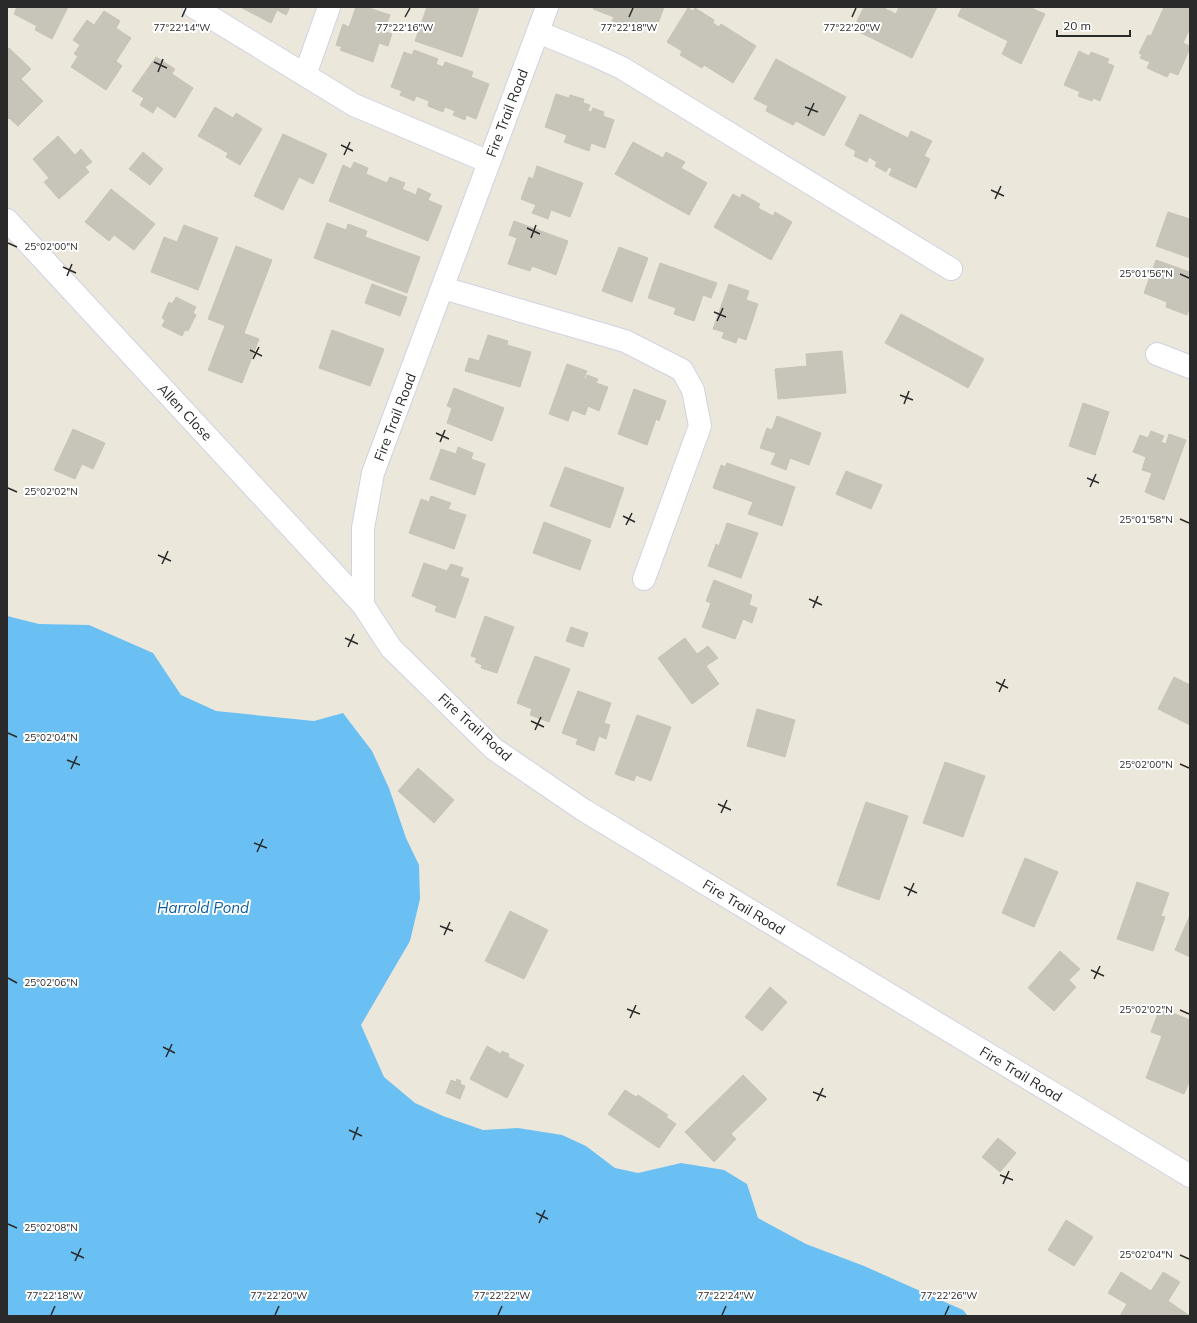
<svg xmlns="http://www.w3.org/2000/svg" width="1197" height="1323" viewBox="0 0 1197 1323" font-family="Mulish,sans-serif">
	<rect width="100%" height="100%" fill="#ece7db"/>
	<!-- water -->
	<path fill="#6ac0f3" d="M7,616L39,624L89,625L153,653L181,695L216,711L314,721L343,713L372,751L389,788L406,838L419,865L420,899L410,941L361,1025L384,1077L415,1103L443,1116L483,1130L518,1128L562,1135L586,1146L615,1168L638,1173L681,1163L724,1170L747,1184L758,1218L806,1244L864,1266L963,1310L968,1316H7Z"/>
	<!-- building -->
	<path fill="#c7c5ba" stroke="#c8c3b5" d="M17,7H68L52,39L35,30L37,26L14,14Z
		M240,7H290L286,15L277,10L271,23Z
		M356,7H366L390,15L384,31L392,34L388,46L379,43L373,62L340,50L342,47L336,45L343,24L349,27Z
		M427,7H479L462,57L415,41Z
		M594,7H664L655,32L634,24L632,28L612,21L614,17L593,9Z
		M864,7H882L896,14L899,7H937L912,58L853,29Z
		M962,7H1029L1045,14L1021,64L1002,54L1008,41L958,16Z
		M1164,7L1190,8V28L1183,43L1190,46V48L1178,75L1170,72L1167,77L1147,68L1150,62L1140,58L1142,55L1139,53L1148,35L1151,36Z
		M688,8L693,11L695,8L714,20L713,23L719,27L721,24L756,46L733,83L704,65L702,68L680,55L682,51L667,42Z
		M104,11L120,21L116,28L131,38L116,61L122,66L106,90L71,67L78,56L74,54L80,45L73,40L87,20L94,25Z
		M9,48L31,69L21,79L43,101L18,126L9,118L7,120V50Z
		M414,50L438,59L436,64L443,67L445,62L473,72L471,77L489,84L476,119L466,115L465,120L453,115L455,111L445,107L443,112L428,106L429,101L416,96L414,101L400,95L402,91L391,87L404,52L412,55Z
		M1079,51L1089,56L1091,52L1109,59L1107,63L1114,66L1100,101L1093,98L1092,101L1078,96L1080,92L1064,85Z
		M156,57L175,69L172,74L193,88L175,118L157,106L153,113L140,105L144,98L132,91Z
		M776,59L846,97L824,136L796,121L793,125L766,111L768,106L754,99Z
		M556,94L569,98L570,95L584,99L583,103L590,105L588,111L591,112L593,108L604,112L603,116L614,120L605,148L591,143L589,151L564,142L567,135L545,127Z
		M215,107L233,118L236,113L262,129L240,165L226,157L228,153L198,136Z
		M860,114L908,138L911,131L932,141L924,156L930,159L916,188L889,175L892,169L889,167L886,172L875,166L877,162L869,157L867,162L854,156L856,151L845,145Z
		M283,134L327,154L313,184L299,177L283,210L254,196Z
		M58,136L75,155L81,149L92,162L85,167L89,172L59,199L44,182L49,178L33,159Z
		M633,142L663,158L666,152L685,162L681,168L707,183L689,215L615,174Z
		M143,152L163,169L150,185L129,169Z
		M354,162L368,168L366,174L387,183L390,177L405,183L402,189L416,195L418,188L431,194L428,200L442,206L428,241L329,201L343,165L351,169Z
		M537,166L583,183L570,217L551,210L548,219L532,213L536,205L521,199L529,177L533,179Z
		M111,189L155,224L134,250L114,235L109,241L85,222Z
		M733,194L740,198L742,194L760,204L758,208L773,216L775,212L792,222L771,260L714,227Z
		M1168,212L1190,219V258L1156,246Z
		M514,221L568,241L556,275L532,266L530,271L508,264L517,238L509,235Z
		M327,223L346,230L348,224L367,231L365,237L420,257L407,293L314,258Z
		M184,225L218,238L198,290L151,272L164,237L177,242Z
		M236,246L272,260L244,333L208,319Z
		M619,247L648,258L632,302L602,291Z
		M1156,260L1190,272V306L1187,315L1166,307L1167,302L1144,293Z
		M660,263L717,283L711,298L703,295L694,321L674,314L676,308L648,298Z
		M372,284L407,297L400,316L365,303Z
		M729,284L749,291L746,300L758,304L746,340L738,337L736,343L722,338L724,332L713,329Z
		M176,297L196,307L193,313L196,315L188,331L185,330L182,336L162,326L165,320L162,318L169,302L172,304Z
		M901,314L929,329L913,358L885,343Z
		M225,326L259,339L242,383L208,370Z
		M929,329L956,344L941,373L913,358Z
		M332,330L384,349L370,386L319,368Z
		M488,335L508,341L507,345L531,352L520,387L465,371L469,358L479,361Z
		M956,344L984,359L968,388L941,373Z
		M842,351L846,393L778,399L775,369L807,366L806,354Z
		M567,364L587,371L584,378L586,379L587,375L598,379L596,383L608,387L599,411L588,406L585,415L572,410L568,421L549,414Z
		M454,388L504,408L492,441L447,423L452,408L447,406Z
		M634,389L666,401L659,421L656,419L647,445L618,434Z
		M1083,403L1109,412L1095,455L1069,446Z
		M777,416L821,433L809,465L790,458L786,470L771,464L776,453L760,448L767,428L772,430Z
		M73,429L105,443L93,469L82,464L75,479L54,470Z
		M1151,431L1164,436L1161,442L1166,444L1169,434L1186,440L1164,500L1145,492L1152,473L1142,470L1146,457L1133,452L1140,435L1148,438Z
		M458,447L473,453L471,459L485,464L475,495L430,479L441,449L456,454Z
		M727,463L795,487L782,526L748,514L753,502L713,488L721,465L725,467Z
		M565,467L624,488L610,528L550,506Z
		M846,471L882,485L871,509L836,494Z
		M431,496L451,503L448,509L466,515L454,549L409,533L421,499L429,502Z
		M544,522L591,540L580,570L533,553Z
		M727,523L758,533L741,578L708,566L716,544L719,546Z
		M424,563L447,571L451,564L463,568L460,576L469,579L455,618L435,611L437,606L412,596Z
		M714,580L752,595L749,605L757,608L752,623L743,619L735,639L702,627L711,603L706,601Z
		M485,616L514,627L497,673L481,668L482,665L475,662L477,658L471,656Z
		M571,627L588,633L583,647L566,641Z
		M685,638L697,654L708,646L718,658L706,666L719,684L692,704L658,658Z
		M535,656L570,669L549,722L530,715L532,709L517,703Z
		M1174,677L1190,685V725L1158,709Z
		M578,691L611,703L604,723L610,725L606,739L599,736L594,751L576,744L578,739L562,733Z
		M757,709L795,720L785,757L747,746Z
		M637,715L671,727L651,781L636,775L634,781L615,774Z
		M945,762L985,776L963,837L923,823Z
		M418,768L454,800L434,823L398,791Z
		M866,802L908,816L879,900L837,885Z
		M1025,858L1058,872L1034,927L1002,913Z
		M1137,882L1169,893L1161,916L1165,917L1153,951L1117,939Z
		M510,911L548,930L524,979L485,961Z
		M1190,915V957L1175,950Z
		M1060,951L1080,969L1069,980L1076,987L1054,1011L1028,988Z
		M770,987L787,1002L762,1031L745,1017Z
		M1160,1008L1190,1020V1080L1184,1094L1146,1078L1162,1036L1151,1032Z
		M487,1046L501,1054L502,1051L509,1054L508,1057L524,1065L507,1098L470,1079Z
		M743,1075L767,1099L731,1134L736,1139L714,1162L685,1132Z
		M457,1079L461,1081L460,1084L465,1086L460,1099L446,1093L451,1080L456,1082Z
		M625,1090L636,1097L638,1095L668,1115L666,1117L676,1124L659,1148L608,1114Z
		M998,1138L1016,1153L1000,1172L982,1157Z
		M1066,1220L1093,1237L1074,1266L1048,1250Z
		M1121,1272L1151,1291L1163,1272L1180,1282L1168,1301L1190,1316H1120L1127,1304L1108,1293Z"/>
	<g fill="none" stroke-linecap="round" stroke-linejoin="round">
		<defs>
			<path id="minor" d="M194,7L354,105L489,162
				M538,32L594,55L622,68L951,269
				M305,75L329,7
				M7,220L363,605L391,648L494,749L582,809L1190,1176
				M443,288L625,341L682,370L693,390L700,426L644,579
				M1157,354L1190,367
				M363,605V528L373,473L547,7"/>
		</defs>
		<!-- minor casing -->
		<use href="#minor" stroke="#d0d2e3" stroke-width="24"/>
		<!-- minor -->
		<use href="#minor" stroke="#fff" stroke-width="22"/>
	</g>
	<!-- ticks -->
	<path fill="none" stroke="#2a2a2a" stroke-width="1.5" d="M182,17L186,8M405,17L410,8M629,17L633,8M852,17L856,8M154,62L167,68M158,72L163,59M805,107L818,112M808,116L814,103M341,145L353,151M344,155L350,142M991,190L1004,196M995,199L1001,186M527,228L540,234M531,238L536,225M8,243L17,247M63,267L76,273M1180,274L1189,278M67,276L72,264M714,312L726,317M717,321L723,308M250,350L262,356M253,359L259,347M900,395L913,400M904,404L909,391M436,433L449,439M440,442L445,430M1087,478L1099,483M1090,487L1096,474M8,488L17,492M623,516L635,522M1180,519L1189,523M626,525L632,513M158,555L171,561M162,564L168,551M809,599L822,605M813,608L818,596M345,638L358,644M348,647L354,634M996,682L1008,688M999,692L1005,679M531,721L544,727M535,730L541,717M8,733L17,737M67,760L80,765M1180,764L1189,768M71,769L77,756M718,804L731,810M721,813L727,800M254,843L267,848M257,852L263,839M904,887L917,893M908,896L914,883M440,926L453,931M444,935L450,922M1091,970L1104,976M8,978L17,983M1094,979L1100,966M627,1009L640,1014M1180,1010L1189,1014M630,1018L636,1005M163,1047L175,1053M166,1057L172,1044M813,1092L826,1097M817,1101L823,1088M349,1130L362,1136M353,1140L358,1127M1000,1175L1013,1180M1003,1184L1009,1171M536,1213L548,1219M539,1223L545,1210M8,1224L17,1228M71,1252L84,1258M1180,1255L1189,1259M75,1261L81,1248M51,1315L55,1306M275,1315L279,1306M498,1315L502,1306M722,1315L726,1306M945,1315L949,1306"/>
	<g text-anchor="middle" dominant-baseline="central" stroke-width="4" stroke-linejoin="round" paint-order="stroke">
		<!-- street labels -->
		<g font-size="14" fill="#2a2a2a" stroke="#fff">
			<text transform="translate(507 113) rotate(-69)">Fire Trail Road</text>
			<text transform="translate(185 412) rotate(47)">Allen Close</text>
			<text transform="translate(395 417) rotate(-69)">Fire Trail Road</text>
			<text transform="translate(475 727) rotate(42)">Fire Trail Road</text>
			<text transform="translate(744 907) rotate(31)">Fire Trail Road</text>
			<text transform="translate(1021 1074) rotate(31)">Fire Trail Road</text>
		</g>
		<!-- water labels -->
		<g font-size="15" font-style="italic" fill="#095c9f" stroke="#fff">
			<text x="203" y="907">Harrold Pond</text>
		</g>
	</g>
	<g font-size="10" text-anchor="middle" fill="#2a2a2a" stroke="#fff" stroke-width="4" stroke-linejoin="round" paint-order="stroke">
		<text x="182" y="31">77°22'14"W</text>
		<text x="405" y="31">77°22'16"W</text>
		<text x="629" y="31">77°22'18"W</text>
		<text x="852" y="31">77°22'20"W</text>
		<text x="51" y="250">25°02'00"N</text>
		<text x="1146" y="277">25°01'56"N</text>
		<text x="51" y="495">25°02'02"N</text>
		<text x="1146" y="523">25°01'58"N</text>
		<text x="51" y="741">25°02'04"N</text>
		<text x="1146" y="768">25°02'00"N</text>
		<text x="51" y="986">25°02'06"N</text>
		<text x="1146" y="1013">25°02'02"N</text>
		<text x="51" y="1231">25°02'08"N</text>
		<text x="1146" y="1258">25°02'04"N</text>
		<text x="55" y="1299">77°22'18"W</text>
		<text x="279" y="1299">77°22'20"W</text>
		<text x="502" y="1299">77°22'22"W</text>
		<text x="726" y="1299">77°22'24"W</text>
		<text x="949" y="1299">77°22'26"W</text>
	</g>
	<!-- border -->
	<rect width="1197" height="1323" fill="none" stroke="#2a2a2a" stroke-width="16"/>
	<!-- scale -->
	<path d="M1057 30v6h73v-6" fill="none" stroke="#2a2a2a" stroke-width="2"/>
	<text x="1063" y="30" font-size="12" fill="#2a2a2a" stroke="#ffffff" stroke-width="3" paint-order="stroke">20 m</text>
</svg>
